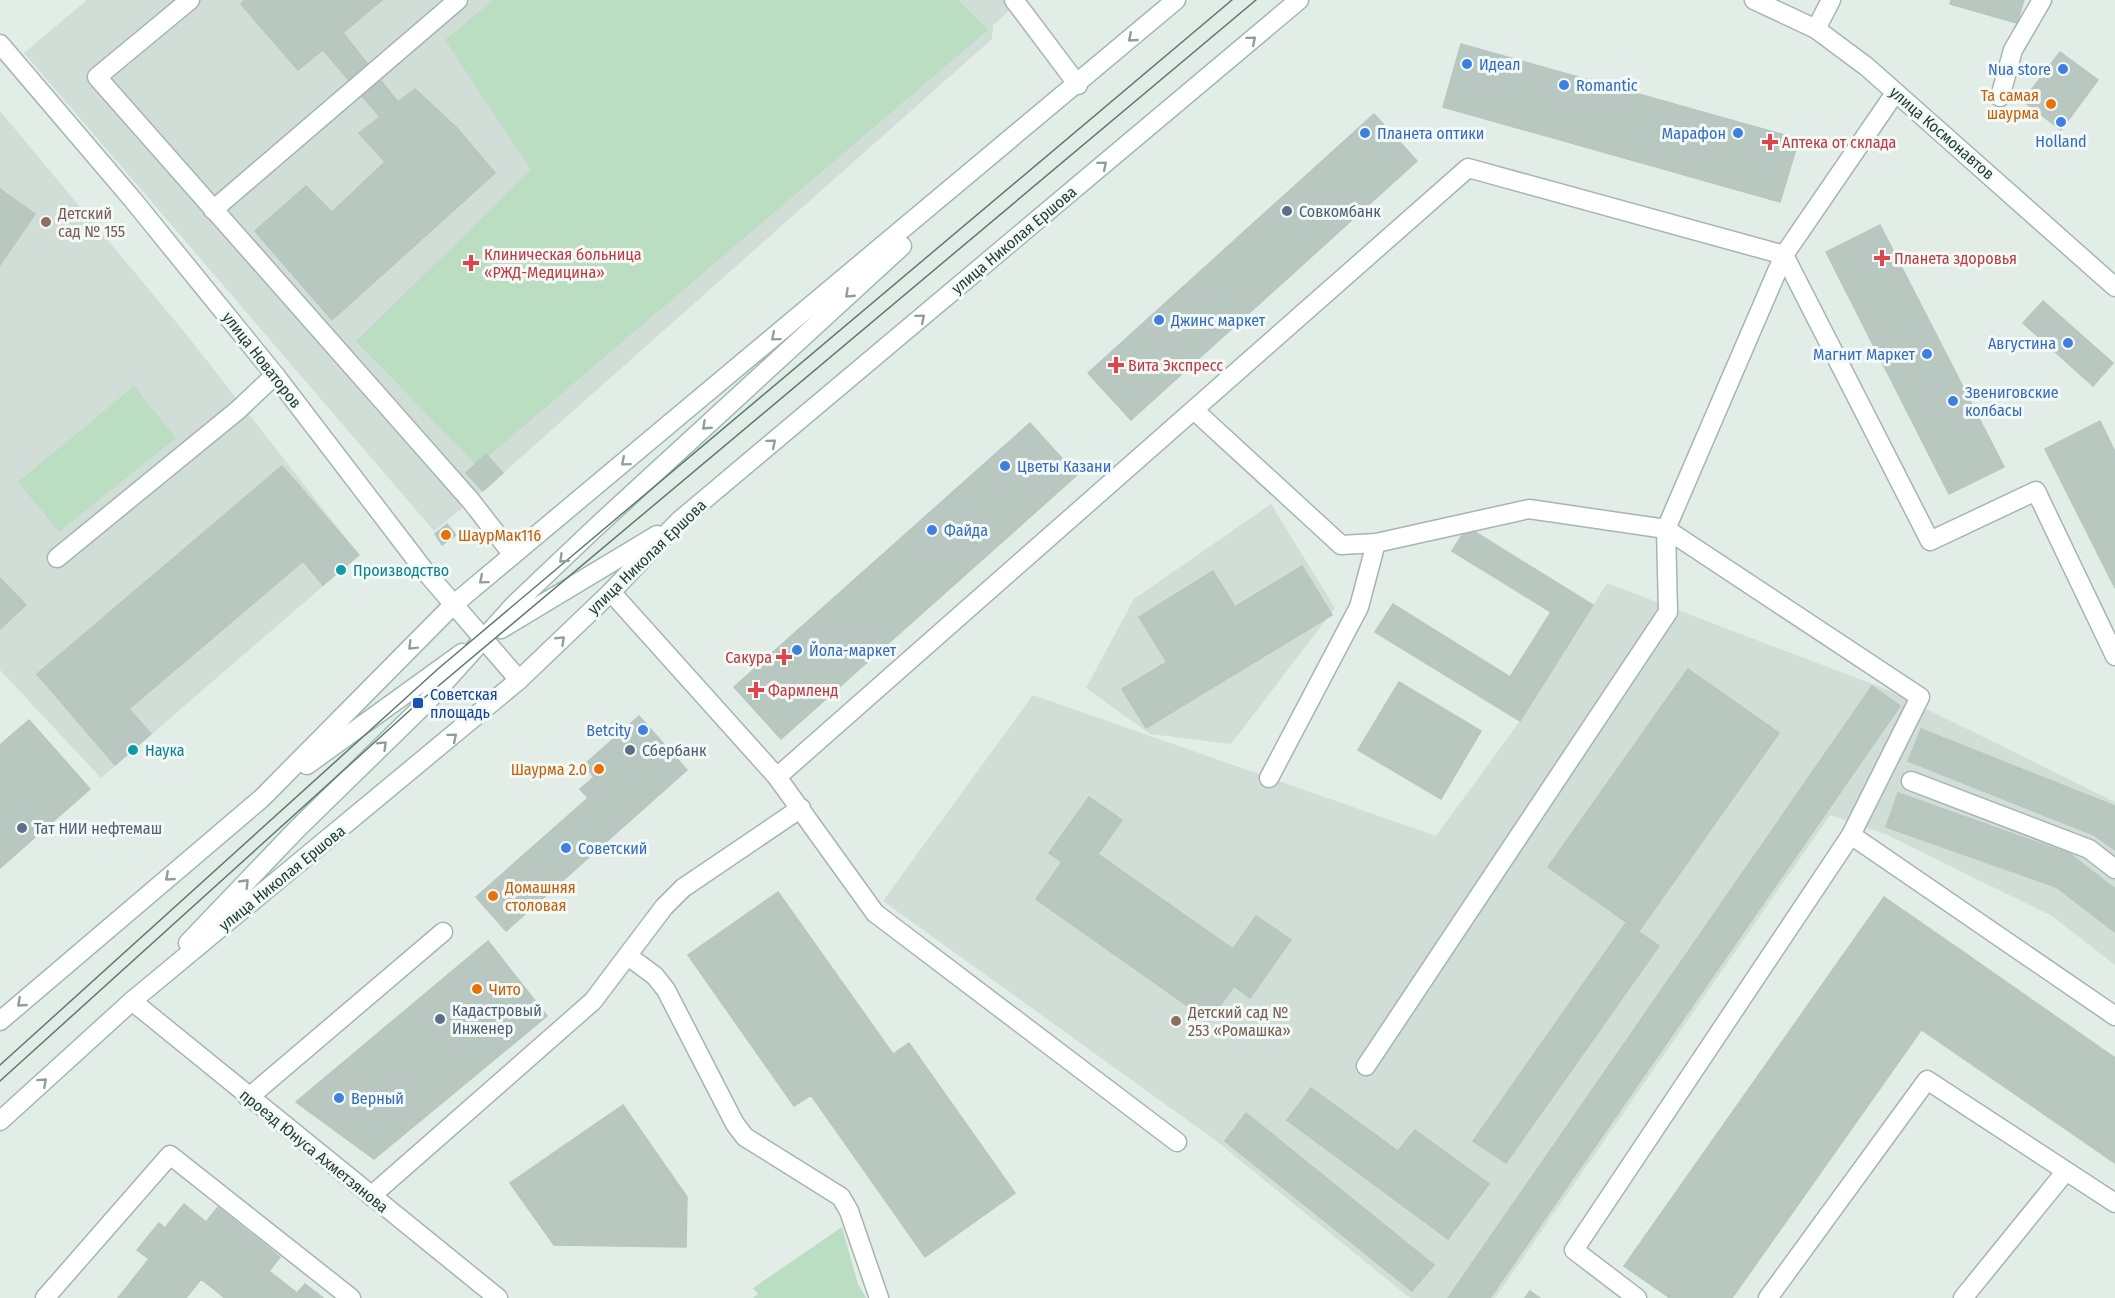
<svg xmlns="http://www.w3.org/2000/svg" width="2115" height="1298" viewBox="0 0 2115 1298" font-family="'Fira Sans Condensed',sans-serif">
	<rect width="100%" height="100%" fill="#e2ede8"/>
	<!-- built -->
	<path fill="#d1ddd7" d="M87,0H1021L993,25L992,39L483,491L434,531L24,53Z
		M0,111L186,334L359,555L101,778L0,670Z
		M1271,504L1335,608L1231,744L1150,734L1086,688L1134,599Z
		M1607,583L1888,690L2115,802V965L2052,916L1885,834L1830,815L1495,1298H1410L1215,1140L883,901L1033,695L1436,836L1520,721Z"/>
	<!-- green -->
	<path fill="#bbdec3" d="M493,0H958L988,30L477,466L356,341L531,170L445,40Z
		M134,386L176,438L59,532L18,482Z
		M842,1227L858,1284L866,1298H753L758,1294L753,1288Z"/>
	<!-- building -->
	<path fill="#b8c8c1" stroke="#b5c7be" stroke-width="1.5" d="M245,0H281L324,49L298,70L241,4Z
		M281,0H382L343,33L398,102L415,89L458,129L495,173L332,320L255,231L306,186L332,212L385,162L359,133L380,117Z
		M1951,0H2024L2017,23L1950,4Z
		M1461,44L1799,139L1780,202L1443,107Z
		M2060,52L2098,80L2061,130L2023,101Z
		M1374,114L1417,161L1131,420L1088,373Z
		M0,189L35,214L0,265Z
		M1880,225L2004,467L1949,494L1826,252Z
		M2043,301L2113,363L2093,386L2023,323Z
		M2100,421L2115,452V588L2045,449Z
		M1030,423L1077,475L781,739L734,687Z
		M486,454L503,473L483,491L466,473Z
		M282,466L359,555L323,585L303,561L129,709L151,734L115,765L37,674Z
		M447,524L456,535L442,545L435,534Z
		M1467,527L1593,605L1520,721L1375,632L1393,604L1510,677L1551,612L1452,551Z
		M1302,566L1332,615L1146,728L1122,689L1167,662L1139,617L1213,571L1235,607Z
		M0,578L26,605L0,629Z
		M1688,669L1779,733L1639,931L1548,867Z
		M1399,682L1481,731L1441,799L1358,750Z
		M1872,686L1900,706L1490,1298H1448Z
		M639,716L687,770L506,931L476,897L588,798L580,789L594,777L584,765Z
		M29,720L90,789L0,868V745Z
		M1921,729L2112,805L2115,807V850L2094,835L1908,761Z
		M1898,793L2070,854L2115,889V932L2056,887L1886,827Z
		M1089,797L1122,820L1098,854L1233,949L1256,916L1291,940L1250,998L1234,986L1209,1021L1036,899L1062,862L1049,853Z
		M778,892L893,1054L909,1043L1015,1193L925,1257L811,1095L794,1106L688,955Z
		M1884,897L1972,958L1732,1298H1670L1624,1266Z
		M1626,923L1659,946L1506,1163L1473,1141Z
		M488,941L547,1016L374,1159L296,1102Z
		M1972,958L2115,1058V1163L1922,1030Z
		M1311,1088L1398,1151L1415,1130L1489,1184L1448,1239L1287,1120Z
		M623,1105L687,1197L686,1247L554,1245L510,1183Z
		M1246,1113L1434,1265L1412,1291L1225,1141Z
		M184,1204L206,1222L218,1207L280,1257L269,1271L297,1293L305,1284L323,1298H225L201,1279L186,1298H118L149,1259L137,1250L159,1223L165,1228Z
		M1530,1291L1540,1298H1525Z"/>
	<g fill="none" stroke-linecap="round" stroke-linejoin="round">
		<defs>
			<path id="service" d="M190,0L97,77L471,501L513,555
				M1014,0L1078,85
				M2000,97L2013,50L2042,0
				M213,210L458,0
				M1784,255L1666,529L1920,697L1851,835L2115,1016
				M1784,255L1930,541L2036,491L2115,656
				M1194,410L1341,545L1376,543L1529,509L1666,529L1668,612L1366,1066
				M57,558L238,410L275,375
				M611,592L777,777L875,913L1177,1142
				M777,777L1468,168L1784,255L1895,93
				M1269,778L1359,607L1376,543
				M1911,781L2089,849L2115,869
				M628,956L655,976L666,990L735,1124L745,1137L841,1197L849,1211L879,1298
				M248,1098L443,932
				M371,1196L593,1001L664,907L683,888L801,808
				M45,1298L170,1155L351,1298
				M1637,1298L1574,1250L1851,835
				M1768,1298L1927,1080L2115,1203
				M1963,1298L2066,1171"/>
			<path id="minor" d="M1816,29L1831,0
				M0,44L133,200L275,375L424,570L519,680
				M132,1001L498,1298"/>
			<path id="tertiary" d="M1754,0L1816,29L1867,67L2115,287"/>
			<path id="secondary" d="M501,629L657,535
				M307,765L462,653
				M188,943L297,829L426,703L514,605L595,528L902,246
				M0,1021L262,798L453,605L1176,0
				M0,1121L132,1001L519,680L611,592L679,521L1299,0"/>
		</defs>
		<!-- service casing -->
		<use href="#service" stroke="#a5b5af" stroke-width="21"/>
		<!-- minor casing -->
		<use href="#minor" stroke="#a5b5af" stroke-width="21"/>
		<!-- tertiary casing -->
		<use href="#tertiary" stroke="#a5b5af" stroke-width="21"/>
		<!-- secondary casing -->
		<use href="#secondary" stroke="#a0b9af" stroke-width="21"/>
		<!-- service -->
		<use href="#service" stroke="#fff" stroke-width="18"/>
		<!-- minor -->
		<use href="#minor" stroke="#fff" stroke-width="18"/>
		<!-- tertiary -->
		<use href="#tertiary" stroke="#fff" stroke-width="18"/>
		<!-- secondary -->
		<use href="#secondary" stroke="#fff" stroke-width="18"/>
		<!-- tram -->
		<path stroke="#5c7a71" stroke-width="1.5" d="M0,1065L439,668L1232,0
			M0,1081L418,703L1256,0"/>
	</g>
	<!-- one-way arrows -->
	<defs><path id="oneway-chevron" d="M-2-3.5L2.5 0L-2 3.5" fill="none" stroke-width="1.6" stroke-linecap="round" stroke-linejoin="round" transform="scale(1.5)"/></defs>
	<g stroke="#909f9a">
		<use href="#oneway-chevron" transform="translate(1132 38) rotate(139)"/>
		<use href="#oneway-chevron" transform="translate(1252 40) rotate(-40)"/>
		<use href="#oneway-chevron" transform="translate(1103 165) rotate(-40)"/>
		<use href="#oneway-chevron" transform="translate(849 294) rotate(137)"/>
		<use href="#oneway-chevron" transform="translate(921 318) rotate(-40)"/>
		<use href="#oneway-chevron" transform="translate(775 337) rotate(140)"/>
		<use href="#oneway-chevron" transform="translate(706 426) rotate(137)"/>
		<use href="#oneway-chevron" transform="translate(772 443) rotate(-40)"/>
		<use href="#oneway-chevron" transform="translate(625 462) rotate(140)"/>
		<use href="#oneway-chevron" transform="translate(563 559) rotate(136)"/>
		<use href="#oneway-chevron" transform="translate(483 580) rotate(140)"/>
		<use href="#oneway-chevron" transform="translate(561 640) rotate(-44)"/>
		<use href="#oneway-chevron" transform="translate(412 646) rotate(135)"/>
		<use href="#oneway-chevron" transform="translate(453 737) rotate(-40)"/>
		<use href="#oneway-chevron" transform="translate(383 745) rotate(-44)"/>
		<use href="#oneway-chevron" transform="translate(169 877) rotate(139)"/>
		<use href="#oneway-chevron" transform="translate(245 883) rotate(-46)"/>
		<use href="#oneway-chevron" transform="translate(21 1003) rotate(139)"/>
		<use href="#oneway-chevron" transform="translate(43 1082) rotate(-42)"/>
	</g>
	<!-- markers -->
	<g fill="#3f7fe0" stroke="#f3f9f6" stroke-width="2">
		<circle cx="1467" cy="64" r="6"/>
		<circle cx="2063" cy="69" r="6"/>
		<circle cx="1564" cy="85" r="6"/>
		<circle cx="2061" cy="122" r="6"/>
		<circle cx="1365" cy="133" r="6"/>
		<circle cx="1738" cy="133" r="6"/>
		<circle cx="1159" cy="320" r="6"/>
		<circle cx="2068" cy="343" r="6"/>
		<circle cx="1927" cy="354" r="6"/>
		<circle cx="1953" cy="401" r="6"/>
		<circle cx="1005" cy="466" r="6"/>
		<circle cx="932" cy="530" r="6"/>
		<circle cx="797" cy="650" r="6"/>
		<circle cx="643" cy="730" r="6"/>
		<circle cx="566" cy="848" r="6"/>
		<circle cx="339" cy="1098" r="6"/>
	</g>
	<g fill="#e8710a" stroke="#f3f9f6" stroke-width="2">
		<circle cx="2051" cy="104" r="6"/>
		<circle cx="446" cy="535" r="6"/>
		<circle cx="599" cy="769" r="6"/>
		<circle cx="493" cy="896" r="6"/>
		<circle cx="477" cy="989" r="6"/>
	</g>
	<g fill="#e0444e" stroke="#f3f9f6" stroke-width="2">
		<path d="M1767 133h6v6h6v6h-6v6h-6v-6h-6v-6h6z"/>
		<path d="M1879 249h6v6h6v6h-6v6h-6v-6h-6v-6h6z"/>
		<path d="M468 254h6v6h6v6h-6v6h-6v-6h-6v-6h6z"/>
		<path d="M1113 356h6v6h6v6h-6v6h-6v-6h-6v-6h6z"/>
		<path d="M781 648h6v6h6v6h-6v6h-6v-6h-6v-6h6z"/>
		<path d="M753 681h6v6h6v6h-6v6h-6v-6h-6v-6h6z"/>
	</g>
	<g fill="#5c6f8a" stroke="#f3f9f6" stroke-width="2">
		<circle cx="1287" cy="211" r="6"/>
		<circle cx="630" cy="750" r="6"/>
		<circle cx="22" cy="828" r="6"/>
		<circle cx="440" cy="1019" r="6"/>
	</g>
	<g fill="#8d6e63" stroke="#f3f9f6" stroke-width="2">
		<circle cx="46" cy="222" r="6"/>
		<circle cx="1176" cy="1021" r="6"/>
	</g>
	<g fill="#0f9aa8" stroke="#f3f9f6" stroke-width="2">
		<circle cx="341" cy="570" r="6"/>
		<circle cx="133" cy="750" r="6"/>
	</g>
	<rect fill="#1a4fb4" stroke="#f3f9f6" stroke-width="2" x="412" y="697" width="12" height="12" rx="3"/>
	<g text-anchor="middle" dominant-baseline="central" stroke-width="6" stroke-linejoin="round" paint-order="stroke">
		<!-- shop labels -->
		<g font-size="16" fill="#366cbe" stroke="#f3f9f6" text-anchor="start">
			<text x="1479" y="64">Идеал</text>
			<text x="2051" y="69" text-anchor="end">Nua store</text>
			<text x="1576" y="85">Romantic</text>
			<text x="1377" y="133">Планета оптики</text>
			<text x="1726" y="133" text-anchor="end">Марафон</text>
			<text x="2061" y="141" text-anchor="middle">Holland</text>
			<text x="1171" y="320">Джинс маркет</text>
			<text x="2056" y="343" text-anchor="end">Августина</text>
			<text x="1915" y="354" text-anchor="end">Магнит Маркет</text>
			<text x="1965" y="392">Звениговские<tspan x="1965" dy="18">колбасы</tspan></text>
			<text x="1017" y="466">Цветы Казани</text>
			<text x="944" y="530">Файда</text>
			<text x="809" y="650">Йола-маркет</text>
			<text x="631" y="730" text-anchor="end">Betcity</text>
			<text x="578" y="848">Советский</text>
			<text x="351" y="1098">Верный</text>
		</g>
		<!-- food labels -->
		<g font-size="16" fill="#c56008" stroke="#f3f9f6" text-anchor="start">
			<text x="2039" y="95" text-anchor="end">Та самая<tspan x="2039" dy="18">шаурма</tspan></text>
			<text x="458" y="535">ШаурМак116</text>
			<text x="587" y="769" text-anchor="end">Шаурма 2.0</text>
			<text x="505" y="887">Домашняя<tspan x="505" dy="18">столовая</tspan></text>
			<text x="489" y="989">Чито</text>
		</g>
		<!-- street labels -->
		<g font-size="16" fill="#223f36" stroke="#f3f9f6">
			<text transform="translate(1942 133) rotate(41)">улица Космонавтов</text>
			<text transform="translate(1014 240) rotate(-40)">улица Николая Ершова</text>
			<text transform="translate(262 360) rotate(52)">улица Новаторов</text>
			<text transform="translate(647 557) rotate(-44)">улица Николая Ершова</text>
			<text transform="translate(282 878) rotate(-39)">улица Николая Ершова</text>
			<text transform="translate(314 1151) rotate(39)">проезд Юнуса Ахметзянова</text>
		</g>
		<!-- health labels -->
		<g font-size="16" fill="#be3a42" stroke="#f3f9f6" text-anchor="start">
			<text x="1782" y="142">Аптека от склада</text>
			<text x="484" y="254">Клиническая больница<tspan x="484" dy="18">«РЖД-Медицина»</tspan></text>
			<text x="1894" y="258">Планета здоровья</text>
			<text x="1128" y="365">Вита Экспресс</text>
			<text x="772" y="657" text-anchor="end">Сакура</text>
			<text x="768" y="690">Фармленд</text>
		</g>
		<!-- service labels -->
		<g font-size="16" fill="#4e5e75" stroke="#f3f9f6" text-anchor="start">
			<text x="1299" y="211">Совкомбанк</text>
			<text x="642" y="750">Сбербанк</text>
			<text x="34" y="828">Тат НИИ нефтемаш</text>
			<text x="452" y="1010">Кадастровый<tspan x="452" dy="18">Инженер</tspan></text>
		</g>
		<!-- education labels -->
		<g font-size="16" fill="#785e54" stroke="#f3f9f6" text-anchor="start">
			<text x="58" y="213">Детский<tspan x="58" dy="18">сад № 155</tspan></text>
			<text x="1188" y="1012">Детский сад №<tspan x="1188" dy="18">253 «Ромашка»</tspan></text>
		</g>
		<!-- culture labels -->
		<g font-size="16" fill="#0d838f" stroke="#f3f9f6" text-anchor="start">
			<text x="353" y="570">Производство</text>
			<text x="145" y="750">Наука</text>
		</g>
		<!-- transit labels -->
		<g font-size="16" fill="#164399" stroke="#f3f9f6" text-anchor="start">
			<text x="430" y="694">Советская<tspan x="430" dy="18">площадь</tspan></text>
		</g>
	</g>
</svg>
